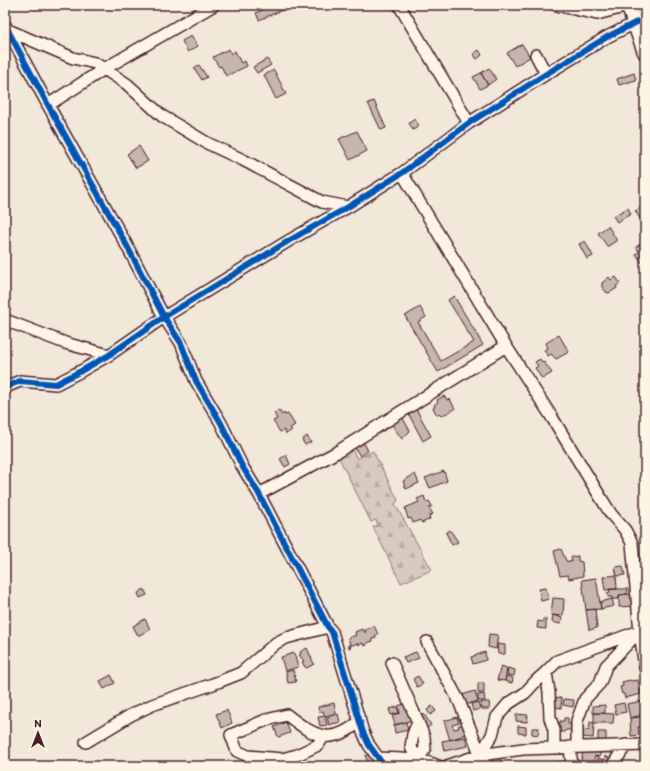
<svg xmlns="http://www.w3.org/2000/svg" width="650" height="771" viewBox="0 0 650 771" font-family="Itim,sans-serif">
	<defs>
		<pattern id="forest-firs" width="22" height="20" patternUnits="userSpaceOnUse"><rect width="22" height="20" fill="#d8cac0"/><path d="M5 1l3.5 6h-7zM16 11l3.5 6h-7z" fill="#bbada5"/></pattern>
	</defs>
	<rect width="100%" height="100%" fill="#f1e8da"/>
	<filter id="ink" filterUnits="userSpaceOnUse"><feTurbulence type="fractalNoise" baseFrequency=".025" numOctaves="2"/><feDisplacementMap in="SourceGraphic" scale="8" xChannelSelector="R" yChannelSelector="G"/><feConvolveMatrix kernelMatrix="1 2 1 2 8 2 1 2 1" color-interpolation-filters="sRGB"/></filter>
	<g filter="url(#ink)">
		<!-- forest -->
		<path fill="url(#forest-firs)" stroke="#917476" d="M352,449L357,459L373,451L398,500L395,504L432,570L401,583L373,527L378,525L376,520L371,522L338,456Z"/>
		<!-- building -->
		<path fill="#c7b6af" stroke="#4a1f2b" d="M266,5H283L285,9L259,20L256,13L267,8Z
			M191,36L198,46L188,52L182,41Z
			M522,44L530,57L515,66L507,53Z
			M229,49L231,54L235,51L241,63L245,61L247,66L226,76L221,66L219,67L213,57Z
			M479,50L482,55L477,59L473,54Z
			M267,59L271,65L257,73L253,67Z
			M199,65L207,77L202,80L194,68Z
			M489,68L496,79L488,85L481,73Z
			M274,70L286,94L276,99L264,75Z
			M481,73L488,85L480,89L473,77Z
			M634,73L636,80L619,85L617,79Z
			M374,101L386,128L381,130L368,103Z
			M415,119L419,126L413,130L409,123Z
			M357,131L367,151L350,160L339,139Z
			M139,146L148,161L136,168L127,154Z
			M645,205V218L641,220L635,211Z
			M628,208L631,214L617,222L613,216Z
			M608,226L616,239V241L608,246H607L598,233Z
			M585,241L593,256L587,259L579,244Z
			M645,241V262L642,263L636,254L639,252L636,247Z
			M609,277L611,280L616,277L620,283L616,286L617,288L609,293L606,292L602,287V283Z
			M454,296L483,345L438,372L405,316L420,307L426,317L418,322L441,361L474,342L448,300Z
			M559,335L569,352L556,359L551,354L548,356L544,350L548,348L546,343Z
			M540,359L543,363L544,362L552,373L542,379L535,368L538,366L535,362Z
			M444,396L447,400L450,399L455,409L441,416L439,414L437,415L433,408L435,407L434,405L438,402L437,400Z
			M415,407L431,436L423,441L407,411Z
			M279,410L282,415L284,413L285,415L288,414L295,425L290,428L292,430L286,434L284,430L280,432L273,421L277,419L274,413Z
			M401,415L410,431L402,439L390,422Z
			M307,436L311,442L305,445L302,440Z
			M364,443L368,451L360,456L355,448Z
			M286,455L290,464L285,467L280,459Z
			M444,471L447,481L430,488L425,478Z
			M415,474L419,483L406,489L403,481Z
			M424,496L426,502L429,501L432,506L429,508L433,514L429,516L430,519L422,523L420,520L413,523L411,518L408,519L405,508L419,502L417,499Z
			M450,530L458,542L452,545L446,533Z
			M561,549L566,561L572,562L571,557L578,556V561L582,562L583,576L569,579L568,575L560,576L554,551Z
			M623,566L625,575L617,576L615,567Z
			M616,575L617,589L605,590L603,577Z
			M596,578L601,609L586,610L582,580Z
			M546,588L549,599L541,601L539,589Z
			M144,589L147,595L140,598L138,593Z
			M609,589H628L627,594L619,595V599H612V597H608L607,593L610,592Z
			M631,594L632,606L619,607V595Z
			M553,598L564,599L563,616L551,615Z
			M612,599L614,606L601,609L600,602Z
			M595,609L597,628L589,630L586,610Z
			M553,615L562,618L561,624L552,622Z
			M145,619L150,629L138,636L133,626Z
			M543,619H546V629L537,628L538,621L543,622Z
			M374,626L378,634L375,636L376,638L372,639L373,641L367,643V645L364,646L363,643L359,645L358,643L350,646L351,647L349,648L348,645L350,644L348,638L356,635L355,632L362,629L364,632H366L365,630Z
			M489,634L498,635L496,649L488,647Z
			M497,644L505,645V654H498Z
			M307,648L314,664L307,668L305,667L302,662L304,661L299,655L301,654L300,652Z
			M416,652L419,658L406,663L403,657Z
			M485,652L486,660L473,664L471,657Z
			M294,653L298,667L285,671L281,657Z
			M501,666L507,668L505,681L497,680Z
			M508,668L515,670L514,676L507,675Z
			M293,670L296,682L288,683L286,672Z
			M111,675L115,683L104,689L100,681Z
			M418,676L423,684L417,687L413,679Z
			M506,676L513,678L512,683L505,681Z
			M630,680L631,681L638,680L641,694L625,698L624,694H622L620,687L623,686L622,682Z
			M478,683H484V693H478Z
			M475,691L478,701L465,705L462,695Z
			M484,694L485,701H478V695Z
			M556,697L562,698L561,708L555,707Z
			M564,699L574,700L573,707L563,705Z
			M643,701L645,714L630,718L627,704Z
			M478,702L480,709L473,711L471,704Z
			M481,702H489L490,709H482Z
			M334,703L336,713L325,716L323,711L319,712L318,707Z
			M408,703L413,720L395,725L392,715L400,713L398,706Z
			M624,703L626,712L616,714L614,705Z
			M605,705V713H593V706Z
			M432,706L436,711L430,715L427,710Z
			M397,707L399,713L391,715L389,709Z
			M227,710L232,723L222,728L216,714Z
			M594,713L614,714L613,723H594Z
			M338,714L340,722L329,725L327,717Z
			M424,714L431,725L426,729L419,718Z
			M516,714L528,715L527,722L516,721Z
			M325,716L327,725L320,726L318,717Z
			M457,717L459,723L452,725L454,729L459,728L458,726L464,724L467,734L450,740L444,721Z
			M643,717V727H638L639,735L631,736L630,718Z
			M564,718H568V724H571V730H566L564,732H559L560,721H564Z
			M286,722L290,733L278,737L274,727Z
			M406,722L408,730L395,733L394,725Z
			M590,722L594,723L593,738L582,737V729L589,730Z
			M518,726L526,727V734L518,733Z
			M532,728H539L538,735L532,734Z
			M598,732H606V741H598Z
			M465,737L468,746L444,751L442,741Z
			M584,748L601,752L599,757L595,756L592,766L580,765Z
			M371,754L377,766H369H370L365,756Z
			M605,756L611,759L607,766H599L600,764L596,762L598,758L604,760Z
			M500,757L502,763L493,765L492,759Z
			M566,761V766H553V762Z"/>
		<g fill="none" stroke-linecap="round" stroke-linejoin="round">
			<defs>
				<path id="minor" d="M399,5L469,123
					M556,5L597,14L628,6
					M5,25L48,105L126,244L164,317L181,343L196,381L221,423L242,466L259,494L328,627L332,632L363,732L369,745L384,766
					M8,30L73,58L95,63L127,84L162,116L207,143L243,160L322,202L348,207
					M536,55L546,74
					M48,105L104,69L214,5
					M402,173L506,346L553,419L601,498L611,514L625,530L632,543L640,632L645,668
					M5,320L65,343L109,355
					M5,389L8,386L20,381L56,384L81,371L109,355L164,317L290,240L348,207L402,173L469,123L546,74L607,37L645,18
					M259,494L337,452L506,346
					M427,642L459,701L485,766
					M392,663L418,722
					M546,672L549,692L550,718L554,730V748
					M418,722L424,737L425,749L417,760L411,747L413,734Z
					M323,737L318,745L297,755L282,759L248,756L237,751L231,735L266,720L287,715C314,736 331,747 360,721
					M86,742L131,715L152,705L213,684L241,673L276,643L286,638L328,627
					M570,747L572,766
					M577,747V721L585,699L600,683L606,666L638,633
					M480,755L492,735L497,717L508,704L525,693L537,680L546,672L557,661L645,629
					M378,758C398,759 419,758 438,766
					M447,766L480,755L523,749L645,745
					M612,766L626,745"/>
				<path id="major" d="M628,5L645,52
					M643,5L645,9"/>
			</defs>
			<!-- minor casing -->
			<use href="#minor" stroke="#4a1f2b" stroke-width="14"/>
			<!-- major casing -->
			<use href="#major" stroke="#4a1f2b" stroke-width="17"/>
			<!-- minor -->
			<use href="#minor" stroke="#fcf5e5" stroke-width="11"/>
			<!-- major -->
			<use href="#major" stroke="#fcf5e5" stroke-width="14"/>
			<defs>
				<path id="cycleway" d="M5,25L48,105L126,244L164,317L181,343L196,381L221,423L242,466L259,494L328,627L332,632L363,732L369,745L384,766
					M5,389L8,386L20,381L56,384L81,371L109,355L164,317L290,240L348,207L402,173L469,123L546,74L607,37L645,18"/>
			</defs>
			<!-- cycleway casing -->
			<use href="#cycleway" stroke="#fcf5e5" stroke-width="8"/>
			<!-- cycleway -->
			<use href="#cycleway" stroke="#0057b8" stroke-width="6"/>
		</g>
	</g>
	<!-- margin -->
	<rect width="650" height="771" fill="none" stroke="#fcf5e5" stroke-width="20"/>
	<rect x="10" y="10" width="630" height="751" fill="none" stroke="#4a1f2b" stroke-width="1.5" filter="url(#ink)"/>
	<!-- north arrow -->
	<g transform="translate(38 733)" stroke="#fcf5e5" stroke-width="3" paint-order="stroke">
	<path d="M0-3L7 15L0 10L-7 15Z" fill="#4a1f2b"/>
	<text y="-6" font-size="11" font-weight="bold" text-anchor="middle" fill="#4a1f2b">N</text>
	</g>
</svg>
